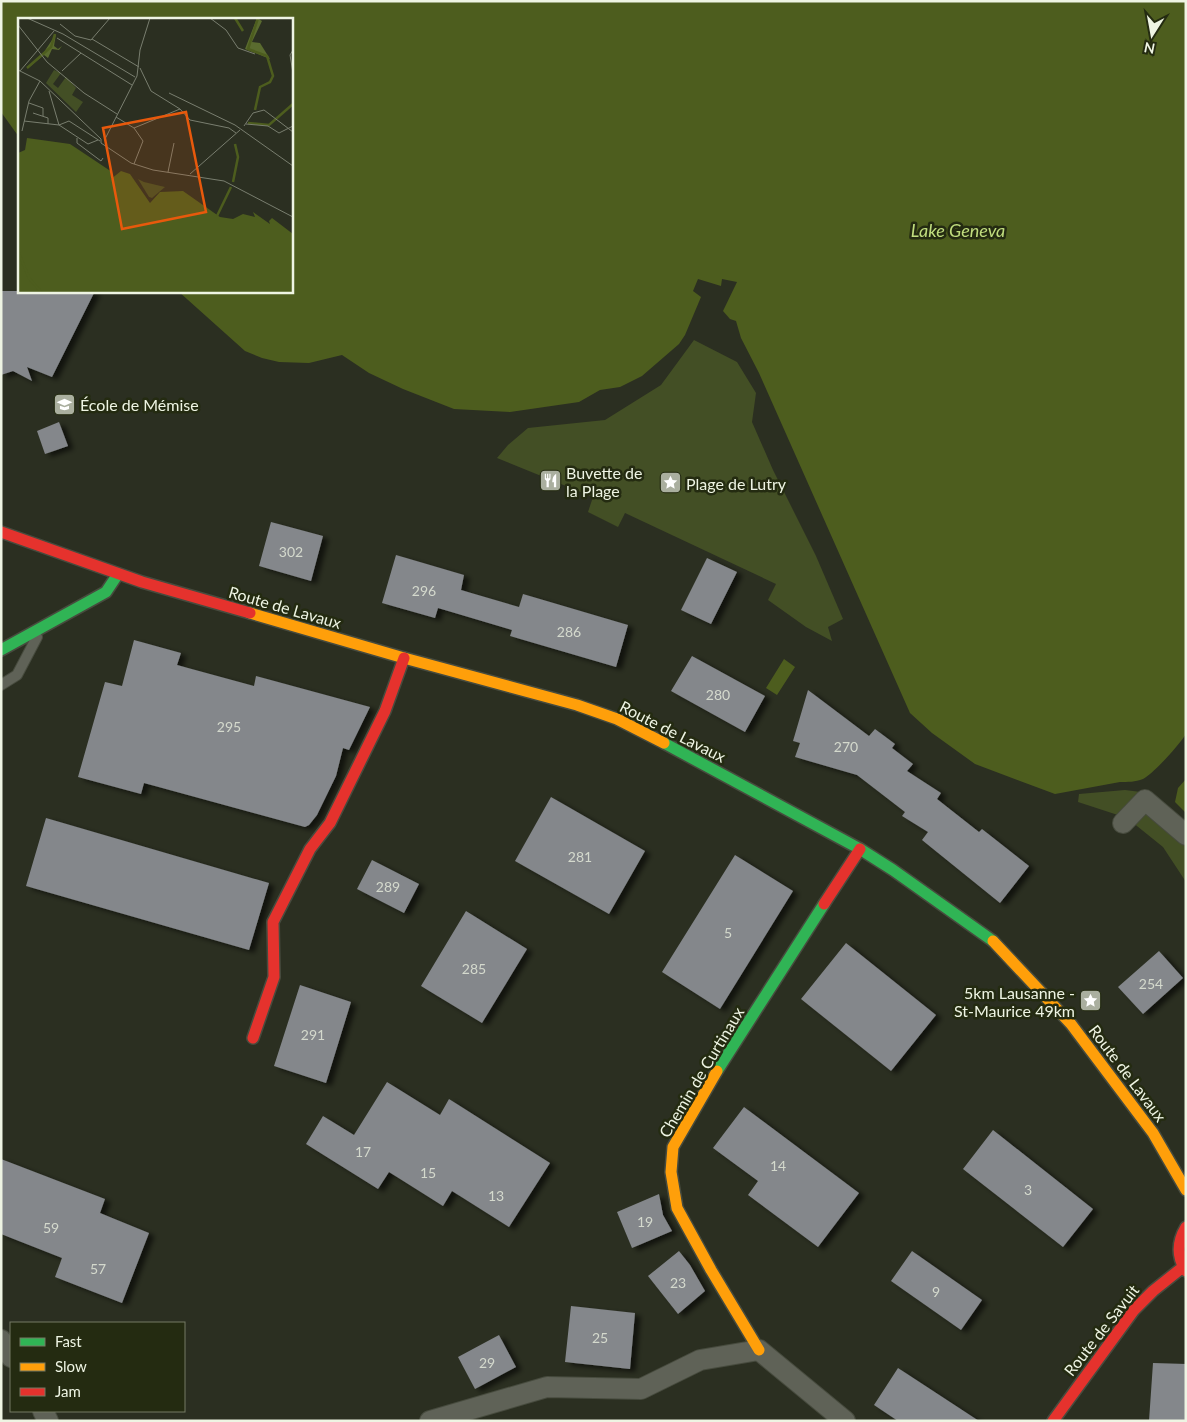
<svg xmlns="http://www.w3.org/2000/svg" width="1187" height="1422" viewBox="0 0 1187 1422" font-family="Lato,sans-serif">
	<defs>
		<filter id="shadow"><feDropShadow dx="5.5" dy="3" stdDeviation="2.5" flood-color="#0009"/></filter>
	</defs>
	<rect width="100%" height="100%" fill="#2b2f21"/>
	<!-- green -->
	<path fill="#434f25" d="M694,340L737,362L756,393L752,422L773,470L816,556L843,619L828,627L832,641L806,627L768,600L776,584L625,513L618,527L588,512L593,497L497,458L508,445L528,428L605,420L661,385Z
		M1125,790L1141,792L1186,831V882L1163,847L1127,818L1078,802L1079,794Z"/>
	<!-- water -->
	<path fill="#4d5d1e" d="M1,1H1186V734C1180,744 1153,774 1143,779C1135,782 1128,782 1120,782L1055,794L975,764L932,733L910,713L759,373L741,338L736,321L730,319L723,311L737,282L722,279L721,286L698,279L693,291L701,297L685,335L679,344L642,376L620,387L600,390L579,402L510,412L454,409L403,389L369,373L342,355L309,363L279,362L262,358L245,351L178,291H291V19H19V137L1,112Z
		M784,659L795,667L777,695L766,688Z
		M1186,779V813L1175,802L1178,788Z"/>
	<!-- building -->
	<path fill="#84878b" filter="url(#shadow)" d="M1,291H95L52,377L27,367L32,381L13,371L1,375Z
		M59,422L68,446L45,454L37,431Z
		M271,522L323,536L311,581L259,566Z
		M396,555L464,575L461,590L519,607L523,594L628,625L616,667L510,636L512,630L438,608L435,618L382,603Z
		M707,558L737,572L711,624L681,610Z
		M134,640L181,653L177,665L254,686L256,676L370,707L349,750L343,748L336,776L317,815L309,825L305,827L144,783L141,794L78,777L105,682L122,686Z
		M692,656L765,696L745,732L671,691Z
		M808,690L869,736L875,729L895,744L892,748L913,764L907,771L941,793L937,799L979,832L982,829L1029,866L1000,903L922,840L928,832L902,816L905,812L857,775L795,757L800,743L793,741Z
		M551,797L645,851L609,914L515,861Z
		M46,818L269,883L249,950L26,886Z
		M735,855L793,891L720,1009L662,972Z
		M372,860L419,884L404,913L357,889Z
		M466,911L527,949L482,1023L421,986Z
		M846,943L936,1015L891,1071L801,999Z
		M1159,951L1183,978L1143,1014L1118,987Z
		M300,985L351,1002L326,1083L274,1066Z
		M387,1082L440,1115L449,1099L550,1163L509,1227L452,1191L443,1206L389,1172L378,1189L306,1144L323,1116L354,1135Z
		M744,1107L859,1193L818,1247L748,1195L758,1181L713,1148Z
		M993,1130L1093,1209L1063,1247L963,1169Z
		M1,1159L105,1199L100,1213L149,1233L122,1303L55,1277L62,1258L1,1234Z
		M659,1194L663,1215L672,1231L632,1248L617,1212Z
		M679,1251L690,1265L705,1291L678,1314L648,1276Z
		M912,1251L982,1300L961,1330L891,1281Z
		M571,1306L635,1313L630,1369L565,1362Z
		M499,1335L516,1367L475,1389L458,1357Z
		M1153,1363L1186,1364V1421H1149Z
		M898,1368L979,1421H898L874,1405Z"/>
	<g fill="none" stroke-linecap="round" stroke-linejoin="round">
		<defs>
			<path id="lane" d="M1,685L17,675L37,637"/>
			<path id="street" d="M1123,823L1145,800L1186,835
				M1,1340L11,1357
				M43,1411L48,1421
				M430,1421L547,1387L641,1389L700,1360L759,1350L845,1421"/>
			<path id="fast" d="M1,650L106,592L118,574
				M664,743L860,849L893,870L993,941
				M717,1071L824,904"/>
			<path id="slow" d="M250,613L404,658L577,705L617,719L664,743
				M993,941L1071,1024L1153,1133L1186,1190
				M717,1071L673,1147L671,1172L677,1208L711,1270L759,1350"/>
			<path id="jam" d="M1,532L142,582L250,613
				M824,904L860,849
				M253,1038L274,977L273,922L310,849L330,823L385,711L404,658
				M1186,1227C1177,1242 1177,1257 1186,1271
				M1053,1421L1134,1310L1153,1291L1183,1267"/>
		</defs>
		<!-- lane casing -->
		<use href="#lane" stroke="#474b3e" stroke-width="12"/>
		<!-- street casing -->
		<use href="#street" stroke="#474b3e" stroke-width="22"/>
		<!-- fast casing -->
		<use href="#fast" stroke="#474b3e" stroke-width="14"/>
		<!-- slow casing -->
		<use href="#slow" stroke="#474b3e" stroke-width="14"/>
		<!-- jam casing -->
		<use href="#jam" stroke="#474b3e" stroke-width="14"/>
		<!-- lane -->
		<use href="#lane" stroke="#5f6257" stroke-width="10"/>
		<!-- street -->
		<use href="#street" stroke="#5f6257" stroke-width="20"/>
		<!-- fast -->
		<use href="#fast" stroke="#30b455" stroke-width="11"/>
		<!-- slow -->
		<use href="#slow" stroke="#ff9f0a" stroke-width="11"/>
		<!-- jam -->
		<use href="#jam" stroke="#e5322d" stroke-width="11"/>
	</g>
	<!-- icons -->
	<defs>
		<symbol id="school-square" viewBox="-11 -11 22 22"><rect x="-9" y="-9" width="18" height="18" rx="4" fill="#aaaf9f" stroke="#242b11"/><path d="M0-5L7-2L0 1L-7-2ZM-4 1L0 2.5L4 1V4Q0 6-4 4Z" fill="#fff"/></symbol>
		<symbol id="restaurant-square" viewBox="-11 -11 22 22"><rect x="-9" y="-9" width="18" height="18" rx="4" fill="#aaaf9f" stroke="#242b11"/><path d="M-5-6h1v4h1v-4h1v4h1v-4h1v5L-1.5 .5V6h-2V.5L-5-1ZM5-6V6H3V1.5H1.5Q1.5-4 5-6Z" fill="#fff"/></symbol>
		<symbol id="sight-square" viewBox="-11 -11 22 22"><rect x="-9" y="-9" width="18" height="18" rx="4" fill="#aaaf9f" stroke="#242b11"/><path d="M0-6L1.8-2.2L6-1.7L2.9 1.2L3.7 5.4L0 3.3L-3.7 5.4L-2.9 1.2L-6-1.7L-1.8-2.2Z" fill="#fff"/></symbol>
	</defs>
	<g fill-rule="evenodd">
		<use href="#school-square" x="52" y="392" width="25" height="25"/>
		<use href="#restaurant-square" x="538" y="468" width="25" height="25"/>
		<use href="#sight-square" x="658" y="470" width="25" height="25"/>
		<use href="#sight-square" x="1078" y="988" width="25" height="25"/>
	</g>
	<g text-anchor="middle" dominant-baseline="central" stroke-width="5" stroke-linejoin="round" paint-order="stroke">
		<!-- number labels -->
		<g font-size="14" fill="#d4d9cd">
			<text x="291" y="551">302</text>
			<text x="424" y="590">296</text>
			<text x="569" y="631">286</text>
			<text x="718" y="694">280</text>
			<text x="229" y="726">295</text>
			<text x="846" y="746">270</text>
			<text x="580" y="856">281</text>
			<text x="388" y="886">289</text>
			<text x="728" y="932">5</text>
			<text x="474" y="968">285</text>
			<text x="1151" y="983">254</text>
			<text x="313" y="1034">291</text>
			<text x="363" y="1151">17</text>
			<text x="778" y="1165">14</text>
			<text x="428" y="1172">15</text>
			<text x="1028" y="1189">3</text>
			<text x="496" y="1195">13</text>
			<text x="645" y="1221">19</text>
			<text x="51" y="1227">59</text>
			<text x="98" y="1268">57</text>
			<text x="678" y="1282">23</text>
			<text x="936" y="1291">9</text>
			<text x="600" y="1337">25</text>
			<text x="487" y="1362">29</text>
		</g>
		<!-- poi labels -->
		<g font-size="16" fill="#eef4e3" stroke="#242b11" text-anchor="start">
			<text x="80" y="404">École de Mémise</text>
			<text x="566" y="472">Buvette de<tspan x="566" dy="18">la Plage</tspan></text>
			<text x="686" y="483">Plage de Lutry</text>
			<text x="1075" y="992" text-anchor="end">5km Lausanne -<tspan x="1075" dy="18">St-Maurice 49km</tspan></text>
		</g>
		<!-- street labels -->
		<g font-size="16" fill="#eef4e3" stroke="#242b11">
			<text transform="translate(285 607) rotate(16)">Route de Lavaux</text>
			<text transform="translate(673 731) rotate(27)">Route de Lavaux</text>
			<text transform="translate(701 1072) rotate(-59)">Chemin de Curtinaux</text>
			<text transform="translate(1128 1073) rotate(53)">Route de Lavaux</text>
			<text transform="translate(1101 1330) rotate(-52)">Route de Savuit</text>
		</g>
		<!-- water labels -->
		<g font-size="18" font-style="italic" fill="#c0dd7e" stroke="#242b11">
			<text x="958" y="230">Lake Geneva</text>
		</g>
	</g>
	<!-- overview -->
	<g transform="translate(18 18)">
		<rect width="275" height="275" fill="#2b2f21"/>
		<path d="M36,52L43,55L35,66L40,70L48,59L58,70L54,77L65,84L58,94L28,65ZM120,161L126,164L147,169L134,180L131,179Z" fill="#434f25"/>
		<path d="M239,0L244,3L234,24L242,25L252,41L227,31ZM38,16L36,28L40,31L44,28L41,32L34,31L30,40L26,37L9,51L26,34Z" fill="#5a6b2f"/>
		<path d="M9,120L52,126L94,154L93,161L103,153L112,156L132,185L142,174L165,173L202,199L215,201L225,196L237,199L235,194L252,206L251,203L254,200L275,216V275H0V135L7,132Z" fill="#4d5d1e"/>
		<path fill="none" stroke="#4d5d1e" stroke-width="2.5" d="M217,0L225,13M9,50L33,29L37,16M237,92L242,69L252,64L255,58L249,38L230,31L240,0M230,105L251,107L275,86M215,164L220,139L217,126M199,198L213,169M0,233L11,260L24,275"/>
		<path fill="none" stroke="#797e6f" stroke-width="1" d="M9,0L45,16L117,59M192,0L208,12L220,30L237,36M42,6L57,18L73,22L92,0M0,7L29,44L66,75L99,96M39,20L114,67M74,21L121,49M275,32L272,37L275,55M122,50L133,73L162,91M0,52L22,63L83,121M2,53L36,13M44,53L63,35M31,73L41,107M151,75L217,107L275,148M11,85L25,90V98M15,95L30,100V106M98,99L116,110L162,91L172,102L211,110L218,115M6,103L41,107M228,106L250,108L261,115L275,108M41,107L51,103L82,123M41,107L70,126L80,122M226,108L235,95L246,92L275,114M4,113L11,83L22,63M59,120V125L83,143L85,140M83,121V125L113,145L135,152L206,163L275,199M87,121L119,58L122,32L132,0M116,146L125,123L116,110M150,154L156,125M172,156L222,112"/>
		<path fill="#e8590c" fill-opacity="0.15" stroke="#e8590c" stroke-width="2.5" d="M168,94L188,194L104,211L85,110Z"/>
		<rect width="275" height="275" fill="none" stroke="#eef4e3" stroke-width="2.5"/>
	</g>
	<!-- border -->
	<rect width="1187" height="1422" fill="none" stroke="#eef4e3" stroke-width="5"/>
	<!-- legend -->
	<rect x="10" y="1322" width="175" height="90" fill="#242b11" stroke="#757b65"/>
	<rect x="20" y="1338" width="25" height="8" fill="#30b455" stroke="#757b65"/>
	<text x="55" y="1347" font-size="15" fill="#eef4e3">Fast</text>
	<rect x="20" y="1363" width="25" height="8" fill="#ff9f0a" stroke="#757b65"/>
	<text x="55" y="1372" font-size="15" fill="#eef4e3">Slow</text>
	<rect x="20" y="1388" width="25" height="8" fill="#e5322d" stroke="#757b65"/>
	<text x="55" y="1397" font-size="15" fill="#eef4e3">Jam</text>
	<!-- north arrow -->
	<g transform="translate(1152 35) rotate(191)" stroke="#242b11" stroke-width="4" paint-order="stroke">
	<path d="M0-4L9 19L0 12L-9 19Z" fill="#eef4e3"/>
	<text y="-8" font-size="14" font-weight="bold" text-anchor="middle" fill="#eef4e3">N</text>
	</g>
</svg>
